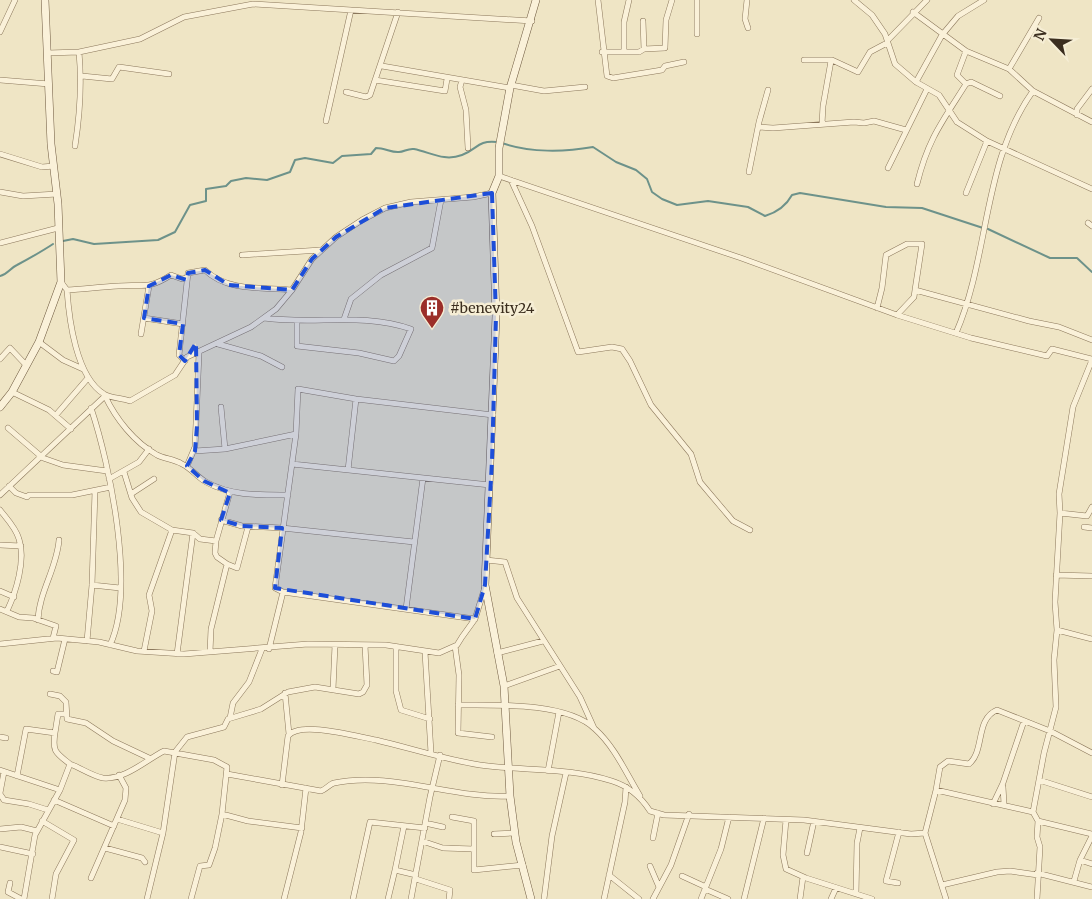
<svg xmlns="http://www.w3.org/2000/svg" width="1092" height="899" viewBox="0 0 1092 899" font-family="Merriweather,serif">
	<rect width="100%" height="100%" fill="#efe5c5"/>
	<g fill="none" stroke-linecap="round" stroke-linejoin="round">
		<!-- stream -->
		<path stroke="#6d928a" stroke-width="2" d="M502,143C530,153 565,152 593,147L616,162L636,170L647,179L652,192L662,199L677,205L708,201L748,207L765,216C778,212 786,206 792,195L800,193L886,207L922,208L983,228
			M988,229L1050,258H1077L1092,272
			M63,241L73,239L94,244L158,240L175,232L190,205L206,201V189L226,186L231,181L246,178L267,180L290,172L295,160L305,158L333,163L342,156L371,154L376,148C385,148 392,153 399,152C404,152 408,148 414,149C430,152 444,162 462,155C478,149 477,140 497,142
			M0,276C8,274 10,268 17,265C30,258 41,252 53,244"/>
		<defs>
			<path id="street" d="M598,0L607,76L613,78L662,70L665,66L684,62
				M747,0L745,19L748,28
				M854,0L872,15L885,34L895,64L916,82L939,95L957,122L987,141L1092,189
				M913,12L966,51L1009,69L1033,91L1092,122
				M643,21L644,49
				M0,32L15,0
				M697,34V0
				M888,40L927,0
				M624,51V22L629,0
				M966,51L957,75L966,84L971,82L1000,96
				M602,52H639L644,49L665,48L666,20L672,0
				M48,53L79,52L140,39L184,17L253,4L532,21
				M804,60H832L858,72L870,52L887,43
				M382,66L510,88
				M1009,69L1039,18
				M82,76L112,79L119,67L169,74
				M0,80L49,84
				M375,80L445,91L447,79
				M462,80L460,87L466,110L468,148
				M916,82L942,35L958,16L984,0
				M511,85L544,91L585,87
				M346,92L366,97L370,95L398,12
				M1077,115V109L1092,89
				M326,121L351,10
				M822,124L823,106L831,61
				M759,127L773,128L854,122L864,123L874,121L906,130
				M75,146C80,114 82,84 79,52
				M0,154L42,167L54,166
				M888,168L927,89
				M749,172L759,122L768,90
				M499,176L741,258L897,315L914,297L915,290L1029,321L1059,327L1092,340
				M511,180L532,226L578,352L612,347L622,349L630,361L651,405L691,454L700,482L733,521L750,530
				M917,184C928,139 942,122 966,84
				M0,192L23,196L57,194
				M966,193L987,141
				M1088,223L1092,226
				M0,243L58,228
				M242,255L321,250
				M61,282L67,290C69,319 76,377 104,394C110,398 122,398 130,401L175,375L187,357L251,327L276,309L292,290L312,259L336,237L362,220L385,208L411,202L473,197L492,193
				M67,290C84,289 101,287 118,286C143,284 148,290 171,275L182,279L187,278
				M877,308L882,288L886,255L907,244H922L915,290
				M897,315L971,338L1047,356L1052,349L1092,359
				M144,318L183,324
				M264,318C315,325 362,312 411,329L399,356L394,361L359,353L297,346V322
				M344,319L351,299L381,275L432,248L441,200
				M956,333C990,255 982,162 1033,91
				M141,334L149,286
				M39,342L63,360L83,369
				M218,344L261,356L282,367
				M0,359L10,348L26,365
				M185,361L179,355L188,273L205,270C227,292 264,287 292,290
				M12,392L49,410L71,429
				M221,407L225,449
				M91,408C110,465 136,590 110,645
				M56,415L88,378
				M8,428L43,458L63,465L107,471
				M195,451L225,449L296,434
				M292,464L490,485
				M187,466L195,447L199,353
				M348,470L356,399
				M124,472L132,498L141,512L172,530L193,533L200,539L216,541
				M109,479L139,462L149,449
				M9,486L16,493L27,497L29,495H72L111,487
				M131,494L154,479
				M0,495L105,396C116,419 134,442 157,455C165,459 174,459 182,464C191,468 197,477 206,482C231,496 260,495 288,495
				M0,510C7,519 16,528 19,539C26,560 16,592 7,611
				M1060,513L1087,516L1092,507
				M221,520L242,526L282,528L414,542
				M1084,527L1092,528
				M0,545L21,546
				M486,560L505,562L517,598L580,697L594,728
				M227,564L237,568L248,527
				M1056,575L1092,576
				M92,585L120,588
				M0,591L14,597
				M283,592L475,619
				M0,609L19,617L33,618L56,626L53,638
				M406,609L423,478
				M38,620C39,592 57,568 59,540
				M1057,630L1092,639
				M87,641L92,585L95,491
				M0,644L57,638L99,642L137,651L184,654L308,644L386,645L439,653L457,645L462,637L475,619L485,587
				M455,646L459,675L458,733L492,737
				M396,647V691L401,710L430,719
				M269,649L283,592L275,588L296,434L298,389L356,399L493,415
				M144,651L152,611L149,595L172,530
				M210,652L211,629L227,564L217,557L215,553L216,541L230,492
				M425,652L431,753
				M497,653L543,641
				M177,654L193,533
				M53,671L57,672L65,639
				M504,686L560,666
				M333,689L335,645
				M285,693L289,734
				M50,694L60,696L66,702L67,719L86,723L113,741L149,758
				M458,705C496,705 567,702 595,729C615,747 626,773 640,796
				M230,718L233,703L249,682L262,649
				M55,733L58,714H66
				M0,737L6,738
				M70,764C81,768 92,776 103,778C125,780 146,760 164,751L214,760L227,767L222,814L215,848L209,865L200,866L191,899
				M0,770L60,790
				M548,771L559,712
				M227,774L321,791C326,789 330,784 334,783C392,771 452,799 510,796
				M17,776L26,729L55,733C52,752 56,753 70,764L60,790L35,835L24,899
				M1039,780L1092,797
				M282,785L288,736C300,720 358,737 376,740C410,748 447,760 480,765C523,771 570,767 612,781C628,786 641,797 650,811L664,815L804,820L911,834L925,833L936,790L1033,812
				M1003,787L1004,804
				M936,790L940,767L948,761L969,764C985,751 975,719 997,710L1050,731L1092,753
				M0,793L4,772
				M0,794L4,800L29,804L48,810
				M54,800L114,826
				M993,804L1003,783L1024,721
				M222,814L248,821L302,828
				M452,817L474,821V849
				M117,819L163,833
				M786,820L783,855L786,869L806,878L872,899
				M42,821L74,840L56,874L52,899
				M1038,821L1092,834
				M425,823L443,827
				M0,829L21,827L37,831
				M925,833L946,899
				M494,834L515,833
				M653,838L658,813
				M422,841L443,848L474,849V870L523,865
				M0,847L33,854
				M105,848L142,858L145,862
				M807,853L814,821
				M1080,860L1092,864
				M650,866L659,887
				M395,870L404,826
				M1037,873L1092,887
				M609,875L639,899
				M682,876L706,887
				M91,878L125,800L126,788L119,775
				M416,879L450,890L449,899
				M1074,881L1080,860L1092,836
				M10,883L8,892L21,899
				M898,883L886,881L899,832
				M942,885L997,872L1010,871L1038,875
				M705,889L728,899
				M856,894L857,843L860,828
				M147,899L163,833L175,752L187,737L224,727L228,719L261,709L288,692L315,687L359,694L363,692L367,685L365,645
				M284,899L301,832L306,788
				M353,899L370,822L425,828
				M388,899L395,870L416,875
				M411,899L430,797L440,755
				M544,899L552,836L566,773
				M604,899L625,802L626,787
				M653,899L671,865L689,814
				M701,899L721,849L729,817
				M744,899L764,818
				M800,899L803,877
				M831,899L836,888
				M1037,899L1040,847L1037,837L1038,821L1033,812L1044,753L1056,707L1054,660L1057,630L1055,602L1060,513L1059,494L1073,407L1092,360"/>
			<path id="secondary" d="M0,407L12,392L39,342L61,282L58,204L51,144L45,0
				M531,899L516,842L510,796L504,686L485,585L496,316L492,193L499,176V148L510,88L536,0"/>
		</defs>
		<!-- street casing -->
		<use href="#street" stroke="#8b775b" stroke-width="6"/>
		<!-- secondary casing -->
		<use href="#secondary" stroke="#6d583e" stroke-width="8"/>
		<!-- street -->
		<use href="#street" stroke="#faf1d9" stroke-width="5"/>
		<!-- secondary -->
		<use href="#secondary" stroke="#faf1d9" stroke-width="7"/>
	</g>
	<!-- marked area -->
	<path fill="#1d4ed8" fill-opacity="0.2" stroke="#1d4ed8" stroke-width="4" stroke-dasharray="10 6" stroke-linejoin="round" d="M492,193L496,316L492,461L485,585L475,619L275,588L282,528L242,526L221,520L230,493L204,481L187,466L195,451L197,426L196,343L185,361L179,355L183,324L144,318L149,286L171,275L187,280L188,273L205,270L229,285L292,290L312,259L336,237L385,208Z"/>
	<!-- icons -->
	<defs>
		<symbol id="building-pin" viewBox="-11 -11 22 30"><path d="M0 17L-7.5 6A9.5 9.5 0 1 1 7.5 6Z" fill="#9b2e29" stroke="#f6eed5"/><path d="M-4-6H4V6H1V3H-1V6H-4ZM-2.5-4.3h1.7v1.8h-1.7ZM.8-4.3h1.7v1.8H.8ZM-2.5-1h1.7V.8h-1.7ZM.8-1h1.7V.8H.8Z" fill="#fff"/></symbol>
	</defs>
	<g fill-rule="evenodd">
		<use href="#building-pin" x="418" y="294" width="28" height="38"/>
	</g>
	<g text-anchor="middle" dominant-baseline="central" stroke-width="5" stroke-linejoin="round" paint-order="stroke">
		<!-- poi labels -->
		<g font-size="14" fill="#3b2e1f" stroke="#f6eed5" text-anchor="start">
			<text x="450" y="308">#benevity24</text>
		</g>
	</g>
	<!-- north arrow -->
	<g transform="translate(1052 40) rotate(295)" stroke="#f6eed5" stroke-width="4" paint-order="stroke">
	<path d="M0-4L9 19L0 12L-9 19Z" fill="#3b2e1f"/>
	<text y="-8" font-size="14" font-weight="bold" text-anchor="middle" fill="#3b2e1f">N</text>
	</g>
</svg>
